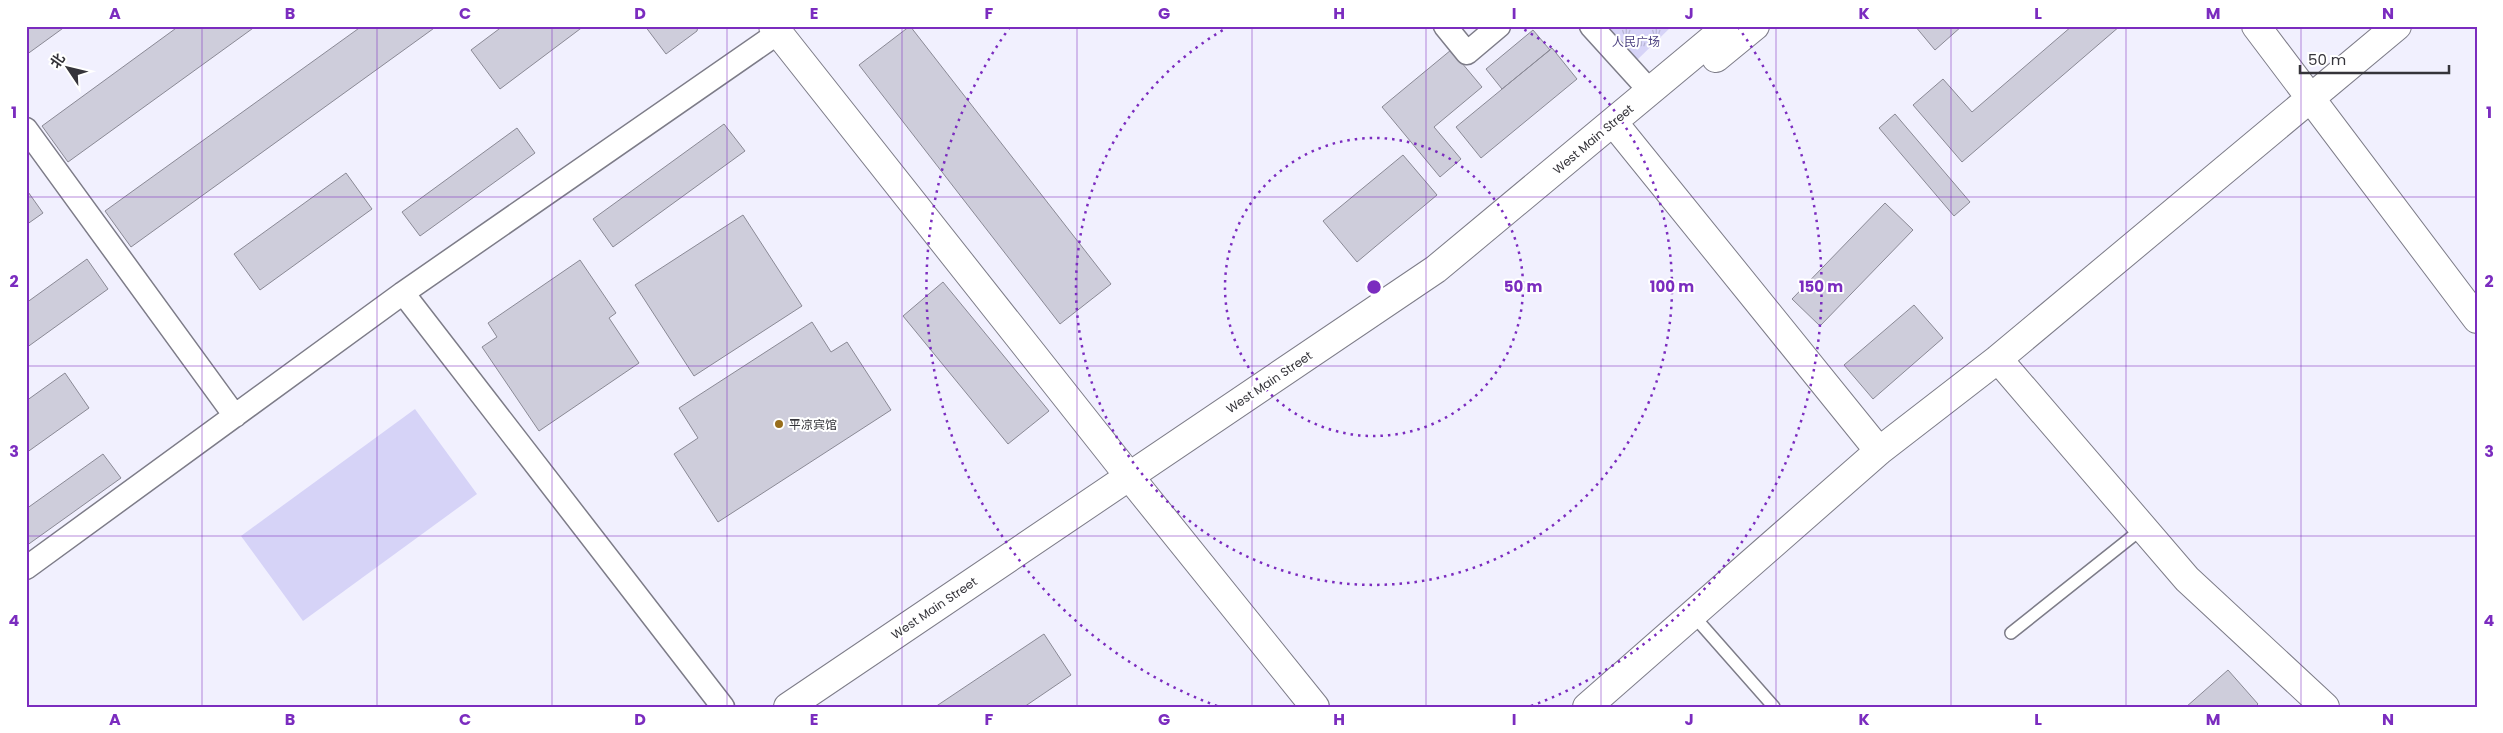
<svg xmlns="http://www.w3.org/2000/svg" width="2503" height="733" viewBox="0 0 2503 733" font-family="Poppins,'Noto Sans SC',sans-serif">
	<defs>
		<pattern id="park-tufts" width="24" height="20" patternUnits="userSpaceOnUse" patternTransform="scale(1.25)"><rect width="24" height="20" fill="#d6d3f7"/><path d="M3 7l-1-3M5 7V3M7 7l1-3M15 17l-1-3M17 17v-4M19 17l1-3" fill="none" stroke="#b8b6d4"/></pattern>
	</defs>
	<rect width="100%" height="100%" fill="#f1f0fe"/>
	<!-- park -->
	<path fill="url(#park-tufts)" d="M1601,26H1672L1635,62Z"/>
	<!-- pitch -->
	<path fill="#d6d3f7" d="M415,409L477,494L303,621L241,536Z"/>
	<!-- building -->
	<path fill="#cecddb" stroke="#8a8995" d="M26,26H66L26,55Z
		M179,26H256L68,162L42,126Z
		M362,26H437L131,247L105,211Z
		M503,26H584L500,89L471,50Z
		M645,26H698L697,31L666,54Z
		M910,26L1111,284L1060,324L859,65Z
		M1915,26H1962L1935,50Z
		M2072,26H2120L1962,162L1913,105L1943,79L1972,112Z
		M1533,30L1550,50L1502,89L1486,69Z
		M1552,48L1577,79L1481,158L1456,127Z
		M1451,50L1482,87L1434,127L1461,159L1440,177L1382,107Z
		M1895,114L1970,202L1954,216L1879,128Z
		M724,124L745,151L613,247L593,219Z
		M517,128L535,153L420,236L402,212Z
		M1403,155L1437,195L1357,262L1323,221Z
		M346,173L372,209L260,290L234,254Z
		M26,189L43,213L26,225Z
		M1885,203L1913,230L1820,326L1792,299Z
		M743,215L802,306L694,376L635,285Z
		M87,259L108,289L26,348V303Z
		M580,260L616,313L609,318L639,363L539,431L482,347L497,337L488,323Z
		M943,282L1049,411L1008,444L903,316Z
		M1914,305L1943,338L1873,399L1844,365Z
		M812,322L831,352L847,342L891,410L718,522L674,454L698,438L679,408Z
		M65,373L89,408L26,453V401Z
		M103,454L121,478L26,546V509Z
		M1044,634L1071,675L1024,707H935Z
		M2228,670L2258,704L2255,707H2186Z"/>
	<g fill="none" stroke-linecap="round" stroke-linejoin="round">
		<defs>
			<path id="lane" d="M1692,614L1774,707
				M2011,633L2143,528"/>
			<path id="street" d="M1445,26L1467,53L1499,26
				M1591,26L1650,91
				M26,129L235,416
				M403,293L723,707
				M26,568L403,293L778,33"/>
			<path id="secondary" d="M773,26L1129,476L1315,707
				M2256,26L2477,319
				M1716,58L1755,26
				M1613,122L1879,451
				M1998,359L2187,579L2325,707
				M788,707L1436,269L1728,26
				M1587,707L1879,451L1998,359L2397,26"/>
		</defs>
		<!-- lane casing -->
		<use href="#lane" stroke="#7d7c88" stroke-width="14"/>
		<!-- street casing -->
		<use href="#street" stroke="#7d7c88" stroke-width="25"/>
		<!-- secondary casing -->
		<use href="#secondary" stroke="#7d7c88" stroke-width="30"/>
		<!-- lane -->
		<use href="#lane" stroke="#fff" stroke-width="11"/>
		<!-- street -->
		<use href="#street" stroke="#fff" stroke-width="22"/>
		<!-- secondary -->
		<use href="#secondary" stroke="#fff" stroke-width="28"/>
	</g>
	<!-- grid -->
	<path fill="none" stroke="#7b2cbf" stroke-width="1" stroke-opacity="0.55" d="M202,26V707M377,26V707M552,26V707M727,26V707M902,26V707M1077,26V707M1252,26V707M1426,26V707M1601,26V707M1776,26V707M1951,26V707M2126,26V707M2301,26V707M26,197H2477M26,366H2477M26,536H2477"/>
	<!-- distance rings -->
	<g fill="none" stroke="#7b2cbf" stroke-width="2.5" stroke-dasharray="2.5 5">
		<circle cx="1374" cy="287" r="149"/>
		<path d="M1518 26A298 298 0 1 1 1230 26"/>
		<path d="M1217 706A447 447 0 0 1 1010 27M1738 27A447 447 0 0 1 1531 706"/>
	</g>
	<!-- markers -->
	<circle fill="#986d1b" stroke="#fff" stroke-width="2" cx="779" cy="424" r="5"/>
	<g text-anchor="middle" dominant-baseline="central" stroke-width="4" stroke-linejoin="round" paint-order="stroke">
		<!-- park labels -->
		<g font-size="12" fill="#493e7f" stroke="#fff">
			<text x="1636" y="41">人民广场</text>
		</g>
		<!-- street labels -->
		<g font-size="12" fill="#35343a" stroke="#fff">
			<text transform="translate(1593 139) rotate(-40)">West Main Street</text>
			<text transform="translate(1269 382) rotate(-34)">West Main Street</text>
			<text transform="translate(934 608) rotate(-34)">West Main Street</text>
		</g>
		<!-- poi labels -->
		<g font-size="12" fill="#35343a" stroke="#fff" text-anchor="start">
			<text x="789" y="424">平凉宾馆</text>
		</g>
	</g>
	<circle cx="1374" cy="287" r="8" fill="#7b2cbf" stroke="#fff" stroke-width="2.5"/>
	<g font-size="15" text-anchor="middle" font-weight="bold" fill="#7b2cbf" stroke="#fff" stroke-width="4" stroke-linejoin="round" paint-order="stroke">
		<text x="1523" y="292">50 m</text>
		<text x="1672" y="292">100 m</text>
		<text x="1821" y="292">150 m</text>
	</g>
	<!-- border -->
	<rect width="2503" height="733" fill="none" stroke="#ffffff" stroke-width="55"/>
	<!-- north arrow -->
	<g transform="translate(68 68) rotate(305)" stroke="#ffffff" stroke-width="4" paint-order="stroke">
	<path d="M0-4L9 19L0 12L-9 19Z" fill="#35343a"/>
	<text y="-8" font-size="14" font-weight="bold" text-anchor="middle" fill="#35343a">北</text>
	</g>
	<!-- scale -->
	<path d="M2300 65v8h149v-8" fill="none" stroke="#35343a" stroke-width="2.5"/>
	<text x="2308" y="65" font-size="15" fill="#35343a" stroke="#ffffff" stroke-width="4" paint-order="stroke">50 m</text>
	<rect x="28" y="28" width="2448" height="678" fill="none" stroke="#7b2cbf" stroke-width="2"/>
	<g font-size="16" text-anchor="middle" font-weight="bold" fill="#7b2cbf">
		<text x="115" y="19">A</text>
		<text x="290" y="19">B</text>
		<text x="465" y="19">C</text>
		<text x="640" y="19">D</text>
		<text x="814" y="19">E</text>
		<text x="989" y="19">F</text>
		<text x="1164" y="19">G</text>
		<text x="1339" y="19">H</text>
		<text x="1514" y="19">I</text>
		<text x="1689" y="19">J</text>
		<text x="1864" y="19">K</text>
		<text x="2038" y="19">L</text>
		<text x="2213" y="19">M</text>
		<text x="2388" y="19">N</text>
		<text x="14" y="118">1</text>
		<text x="2489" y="118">1</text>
		<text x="14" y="287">2</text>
		<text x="2489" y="287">2</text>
		<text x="14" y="457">3</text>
		<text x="2489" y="457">3</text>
		<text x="14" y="626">4</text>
		<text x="2489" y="626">4</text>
		<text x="115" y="725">A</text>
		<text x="290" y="725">B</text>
		<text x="465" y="725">C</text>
		<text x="640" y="725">D</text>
		<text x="814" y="725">E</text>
		<text x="989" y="725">F</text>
		<text x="1164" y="725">G</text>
		<text x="1339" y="725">H</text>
		<text x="1514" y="725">I</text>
		<text x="1689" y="725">J</text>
		<text x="1864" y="725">K</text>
		<text x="2038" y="725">L</text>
		<text x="2213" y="725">M</text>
		<text x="2388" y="725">N</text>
	</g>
</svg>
